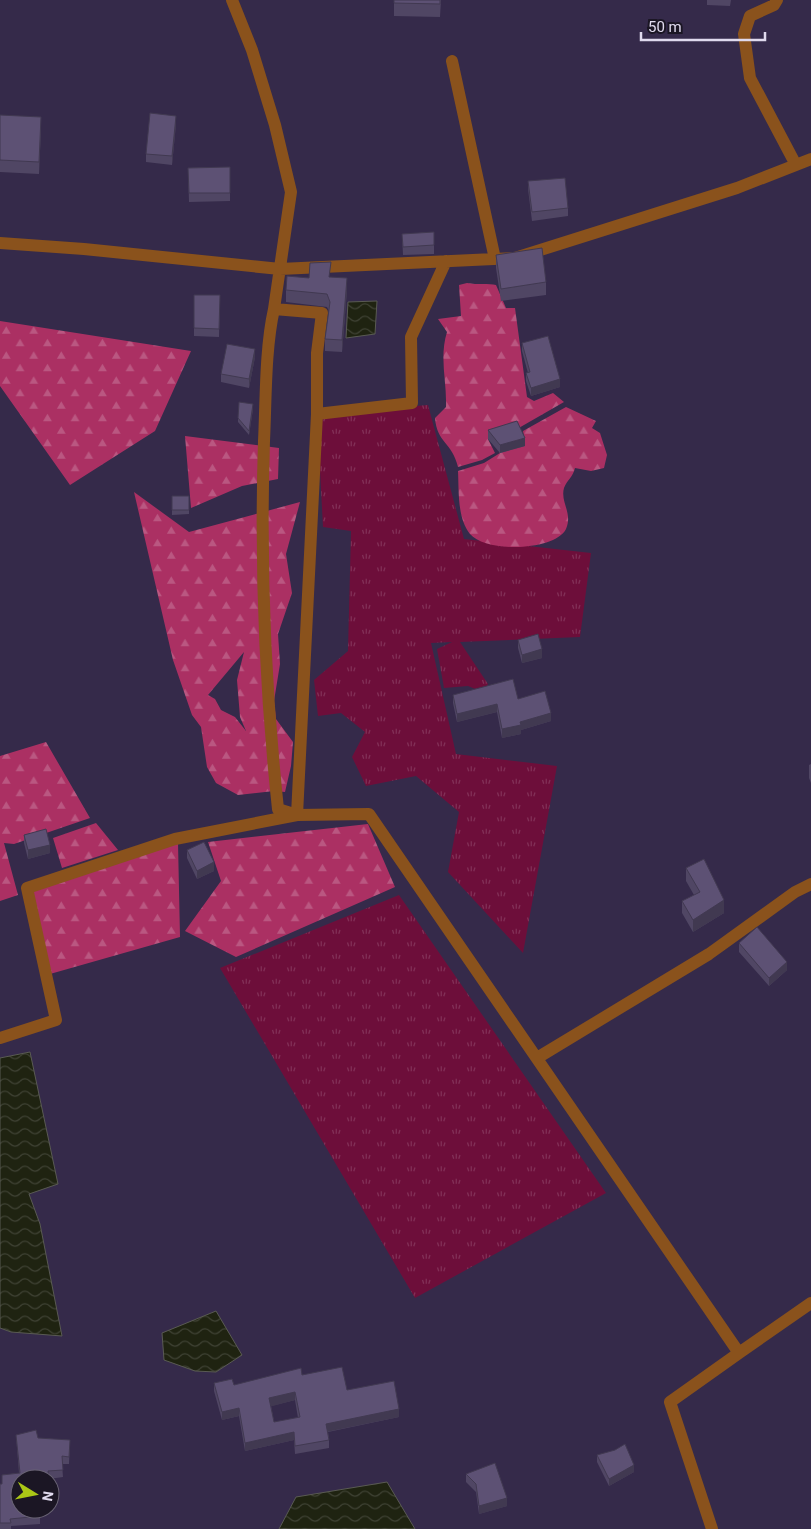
<svg xmlns="http://www.w3.org/2000/svg" width="811" height="1529" viewBox="0 0 811 1529" font-family="Roboto,sans-serif">
	<defs>
		<pattern id="grass-tufts" width="24" height="20" patternUnits="userSpaceOnUse" patternTransform="scale(1.25)"><rect width="24" height="20" fill="#6d0e3a"/><path d="M3 7l-1-3M5 7V3M7 7l1-3M15 17l-1-3M17 17v-4M19 17l1-3" fill="none" stroke="#823057"/></pattern>
		<pattern id="forest-firs" width="22" height="20" patternUnits="userSpaceOnUse" patternTransform="scale(1.25)"><rect width="22" height="20" fill="#ab3063"/><path d="M5 1l3.5 6h-7zM16 11l3.5 6h-7z" fill="#ba5781"/></pattern>
		<pattern id="water-waves" width="16" height="10" patternUnits="userSpaceOnUse" patternTransform="scale(1.25)"><rect width="16" height="10" fill="#1f2311"/><path d="M0 5q4-4 8 0t8 0" fill="none" stroke="#3f4234"/></pattern>
	</defs>
	<rect width="100%" height="100%" fill="#352a4a"/>
	<!-- grass -->
	<path fill="url(#grass-tufts)" d="M428,405L464,539L591,553L580,637L460,642L488,684L486,688L480,691L468,686L444,688L437,649L452,642L431,643L456,754L557,766L523,953L448,872L459,812L416,776L366,786L352,757L365,732L341,713L318,716L314,680L348,651L351,531L323,527L317,414Z
		M399,895L606,1193L415,1298L220,968Z"/>
	<!-- forest -->
	<path fill="url(#forest-firs)" fill-rule="evenodd" d="M467,283C477,285 489,283 496,285L506,308H515L527,397L534,401L553,393L564,402L517,429L525,444L523,431L566,407L596,421L592,428L600,433L607,455L604,468L591,471L575,468C573,477 567,480 564,488C560,502 573,513 566,529C555,551 486,553 470,534C457,518 459,490 458,471L484,463L500,453L490,435L488,439L495,453L482,460L458,467C452,442 437,443 435,418L446,407C447,381 439,358 447,332L438,319L461,316L459,285Z
		M0,321L191,351L155,431L70,485L0,386Z
		M185,436L279,448L278,479L242,486L191,508Z
		M134,492L189,532L300,502L286,554L292,593L278,634L280,664L274,701L276,719L293,742L291,766L285,792L274,791L238,795L216,783L207,767L201,727L192,715L173,660ZM244,652L237,680L240,717L246,731L235,717L221,710L215,699L208,695Z
		M46,742L90,818L14,844L4,843L18,895L0,901V756Z
		M96,823L118,850L62,868L53,838Z
		M368,824L395,887L236,957L185,931L221,881L208,842Z
		M178,843L180,937L50,974L30,892Z"/>
	<!-- water -->
	<path fill="url(#water-waves)" stroke="#595a53" d="M377,301L375,334L346,338L348,302Z
		M30,1052L58,1184L29,1194L40,1224L62,1336L11,1332L0,1328V1058Z
		M216,1311L242,1355L216,1372L195,1371L164,1360L162,1333Z
		M387,1482L415,1529H279L296,1497Z"/>
	<g fill="none" stroke-linecap="round" stroke-linejoin="round">
		<!-- minor -->
		<path stroke="#8a521c" stroke-width="12" d="M232,0L252,50L275,125L291,192L274,309L322,313L317,353V414L297,815L369,814L739,1353L670,1402L712,1529
			M777,0L774,5L750,16L744,34L750,78L796,165
			M452,61L495,259
			M0,243L84,249L280,269L515,258L737,188L811,159
			M274,309C265,349 266,401 264,441C260,564 265,687 278,809L297,815
			M317,414L412,403L411,337L446,261
			M0,1038L56,1020L27,888L175,839L297,815
			M537,1058L709,954L795,892L811,884
			M739,1353L811,1303"/>
	</g>
	<!-- wall -->
	<path fill="#504664" fill-rule="evenodd" d="M394,0H441L440,17L394,16Z
		M707,0H731L730,6L707,5Z
		M0,115L41,129L39,174L0,172Z
		M176,124L172,165L146,162V154Z
		M230,167V201L189,202L188,168Z
		M528,181L568,208V216L532,221L528,189Z
		M434,232V254L403,255L402,234Z
		M496,255L546,282V295L501,301L496,268Z
		M331,277L347,290L342,352L325,351V339L329,311L327,307L286,302V290L309,278Z
		M194,295H220L219,337L194,336Z
		M522,343L560,387L531,396L526,381V373H528L522,351Z
		M255,357L249,388L221,382V374Z
		M253,409L249,435L238,422V418Z
		M488,430L525,446L500,453L488,439Z
		M172,496H189V514L172,515Z
		M518,640L542,658L522,663L518,648Z
		M453,695L518,699L551,721L521,730V734L502,738L497,712L457,722L453,703Z
		M811,764V783L809,778V765Z
		M24,835L50,853L28,859L24,843Z
		M187,850L214,871L197,879L187,858Z
		M686,868L724,913L693,932L682,913V901L694,895L686,881Z
		M739,943L787,970L769,986L739,952Z
		M302,1375L347,1390L399,1417L328,1432L329,1440V1448L295,1454L294,1440L245,1451L239,1416L222,1420L214,1391V1383L234,1385ZM295,1400L298,1418L274,1422L271,1406Z
		M16,1435L38,1438L70,1440L69,1464H62L63,1477L49,1479H20L40,1516V1524L11,1526V1529H0V1484H2V1475L19,1473Z
		M597,1455L634,1472L609,1486L597,1462Z
		M466,1474L507,1506L479,1514L476,1492L466,1482Z"/>
	<!-- shaded-wall -->
	<path fill="#413951" d="M176,116V124L172,165V156Z
		M41,117V129L39,174V162Z
		M347,278V290L342,352V340Z
		M255,349V357L249,388V379Z
		M560,379V387L531,396V388Z
		M253,404V409L249,435V431Z
		M525,438V446L500,453V445Z
		M542,649V658L522,663V655Z
		M497,704V712L457,722V714Z
		M551,713V721L521,730V734L502,738V729L520,722Z
		M50,845V853L28,859V850Z
		M214,862V871L197,879V871Z
		M724,900V913L693,932V920Z
		M787,962V970L769,986V978Z
		M295,1392V1400L269,1407V1398Z
		M239,1408V1416L222,1420V1412Z
		M399,1409V1417L326,1432V1424Z
		M294,1432V1440L245,1451V1443Z
		M634,1465V1472L609,1486V1479Z
		M507,1498V1506L479,1514V1506Z"/>
	<!-- building -->
	<path fill="#5d5174" stroke="#413951" fill-rule="evenodd" d="M394,0H440V4L394,3Z
		M150,113L176,116L172,156L146,154Z
		M0,115L41,117L39,162L0,160Z
		M230,167V193H189L188,168Z
		M565,178L568,208L532,212L528,181Z
		M434,232V245L403,247L402,234Z
		M542,248L546,282L501,289L496,255Z
		M331,262L329,277L347,278L342,340L325,339L330,302L327,294L286,290L287,276L309,278L310,263Z
		M194,295H220L219,329L194,328Z
		M548,336L560,379L531,388L526,373L530,372L522,343Z
		M227,344L255,349L249,379L221,374Z
		M239,402L253,404L249,431L238,418Z
		M517,421L525,438L500,445L488,430Z
		M172,496H189V510H172Z
		M538,634L542,649L522,655L518,640Z
		M513,679L518,699L545,691L551,713L520,722L521,725L502,729L497,704L457,714L453,695Z
		M46,829L50,845L28,850L24,835Z
		M204,842L214,862L197,871L187,850Z
		M704,859L724,900L693,920L682,901L700,892L686,868Z
		M757,927L787,962L769,978L739,943Z
		M342,1367L347,1390L394,1381L399,1409L326,1424L329,1440L295,1446L294,1432L245,1443L239,1408L222,1412L214,1383L232,1379L234,1385L301,1368L302,1375ZM295,1392L300,1417L274,1422L269,1398Z
		M36,1430L38,1438L70,1440L69,1457L62,1456L63,1470L48,1471L49,1479H20V1509H40V1516L10,1519L11,1523H0V1484H2V1475L20,1473L16,1435Z
		M625,1444L634,1465L609,1479L597,1455L615,1450Z
		M495,1463L507,1498L479,1506L476,1484L466,1474Z"/>
	<!-- north arrow -->
	<g transform="translate(35 1494) rotate(100)"><circle r="24" fill="#1b1624" stroke="#6a6475"/>
	<path d="M0-4L9 19L0 12L-9 19Z" fill="#abc716"/>
	<text y="-8" font-size="14" font-weight="bold" text-anchor="middle" fill="#e0daee">N</text>
	</g>
	<!-- scale -->
	<path d="M641 32v8h124v-8" fill="none" stroke="#e0daee" stroke-width="2.5"/>
	<text x="648" y="32" font-size="15" fill="#e0daee" stroke="#1b1624" stroke-width="4" paint-order="stroke">50 m</text>
</svg>
